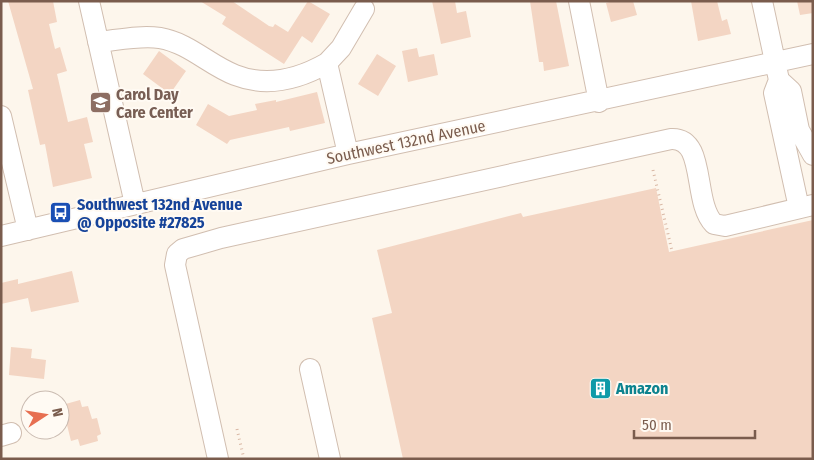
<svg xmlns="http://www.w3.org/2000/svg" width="814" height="460" viewBox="0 0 814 460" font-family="'Fira Sans Condensed',sans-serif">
	<rect width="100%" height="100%" fill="#fdf6ec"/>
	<!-- building -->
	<path fill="#f3d5c3" d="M8,1H53L57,22L49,24L55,49L60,47L67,71L57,74L68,122L87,117L93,142L84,144L92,178L53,187L45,144L40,145L28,90L33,89Z
		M200,1H232L269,26L273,27L275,24L288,32L308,1L330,14L312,43L302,36L284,64L222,24L226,17Z
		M432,1H455L457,13L466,11L471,37L441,44Z
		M530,1H556L569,66L544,71L543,62H539Z
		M613,1H633L637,15L611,22L606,3Z
		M691,1H717L722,21L727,19L731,34L698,41Z
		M797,1H813V13L800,15Z
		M417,48L419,57L434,54L438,75L408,82L402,51Z
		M159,51L186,71L170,94L143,74Z
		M377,54L396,66L378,96L358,84Z
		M317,92L325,123L290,131L289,127L230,140L227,144L196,125L208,104L229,116L257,110L255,104L276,100V102Z
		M656,188L669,252L813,220V459H403L372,318L392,313L377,250L521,213L523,217Z
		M72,271L79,302L31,312L28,298L1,304V283L18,279V284Z
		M11,347L32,349L31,358L46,360L44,379L9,375Z
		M80,400L82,407L88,406L92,419L97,418L101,434L97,436L98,441L80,446L78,439L71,441L62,405Z"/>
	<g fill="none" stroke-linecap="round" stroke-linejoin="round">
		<defs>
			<path id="minor" d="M89,1L135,204
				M579,1L599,102
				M762,1L779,80L791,91L799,130L813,155
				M98,42C118,40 140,35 160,38C189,43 209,65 235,75C268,88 299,79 327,63
				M779,80L774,93L799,208
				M1,116L28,230
				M348,154L327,63L341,48L364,9
				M1,236L348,154L813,54
				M310,369L330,459
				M1,436L11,433
				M218,459L175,265L177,254L183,249L221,238L671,139C707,137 692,202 714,224L725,226L813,205"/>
		</defs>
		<!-- minor casing -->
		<use href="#minor" stroke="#d1beb0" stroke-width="22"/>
		<!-- path -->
		<path stroke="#d9b8a5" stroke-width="3" stroke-dasharray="1 4" stroke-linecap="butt" d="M653,170L672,251
			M237,429L244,459"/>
		<!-- minor -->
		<use href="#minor" stroke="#fff" stroke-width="20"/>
	</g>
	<!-- icons -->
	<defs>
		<symbol id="school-square" viewBox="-11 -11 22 22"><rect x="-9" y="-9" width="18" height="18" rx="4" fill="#8d6e63" stroke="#fffaf3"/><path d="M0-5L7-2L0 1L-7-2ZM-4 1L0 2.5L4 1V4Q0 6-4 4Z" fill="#fff"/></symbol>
		<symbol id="bus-square" viewBox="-11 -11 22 22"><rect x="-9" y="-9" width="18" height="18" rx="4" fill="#1a4fb4" stroke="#fffaf3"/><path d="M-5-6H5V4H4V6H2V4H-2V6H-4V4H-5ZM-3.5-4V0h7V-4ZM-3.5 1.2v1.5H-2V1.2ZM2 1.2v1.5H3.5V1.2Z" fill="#fff"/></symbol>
		<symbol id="building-square" viewBox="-11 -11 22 22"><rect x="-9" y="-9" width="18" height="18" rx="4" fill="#0f9aa8" stroke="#fffaf3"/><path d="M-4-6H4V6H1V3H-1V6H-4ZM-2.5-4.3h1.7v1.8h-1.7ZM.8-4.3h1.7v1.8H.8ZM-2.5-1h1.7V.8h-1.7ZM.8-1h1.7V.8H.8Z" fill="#fff"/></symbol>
	</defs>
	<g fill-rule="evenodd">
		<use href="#school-square" x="88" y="90" width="25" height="25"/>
		<use href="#bus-square" x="48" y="200" width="25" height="25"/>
		<use href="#building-square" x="588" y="376" width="25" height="25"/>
	</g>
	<g text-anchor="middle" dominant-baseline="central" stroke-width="4" stroke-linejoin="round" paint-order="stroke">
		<!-- education labels -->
		<g font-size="16" font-weight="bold" fill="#785e54" stroke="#fffaf3" text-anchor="start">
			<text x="116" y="94">Carol Day<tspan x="116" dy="18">Care Center</tspan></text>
		</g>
		<!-- street labels -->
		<g font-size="16" fill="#7a5c4d" stroke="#fffaf3">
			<text transform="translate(406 142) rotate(-12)">Southwest 132nd Avenue</text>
		</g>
		<!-- transit labels -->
		<g font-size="16" font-weight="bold" fill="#164399" stroke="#fffaf3" text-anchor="start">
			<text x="77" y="204">Southwest 132nd Avenue<tspan x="77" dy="18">@ Opposite #27825</tspan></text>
		</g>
		<!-- culture labels -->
		<g font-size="16" font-weight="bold" fill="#0d838f" stroke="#fffaf3" text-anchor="start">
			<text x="616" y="388">Amazon</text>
		</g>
	</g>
	<!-- border -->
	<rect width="814" height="460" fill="none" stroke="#7a5c4d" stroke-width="5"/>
	<!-- north arrow -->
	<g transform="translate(45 415) rotate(78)"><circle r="24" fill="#fffaf3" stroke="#cabbb1"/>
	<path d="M0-4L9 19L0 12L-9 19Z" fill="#e76f51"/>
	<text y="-8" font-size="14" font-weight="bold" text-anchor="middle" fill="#7a5c4d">N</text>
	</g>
	<!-- scale -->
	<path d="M634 430v8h121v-8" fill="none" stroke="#7a5c4d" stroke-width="2.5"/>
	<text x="642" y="430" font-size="15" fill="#7a5c4d" stroke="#fffaf3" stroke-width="4" paint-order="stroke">50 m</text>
</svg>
